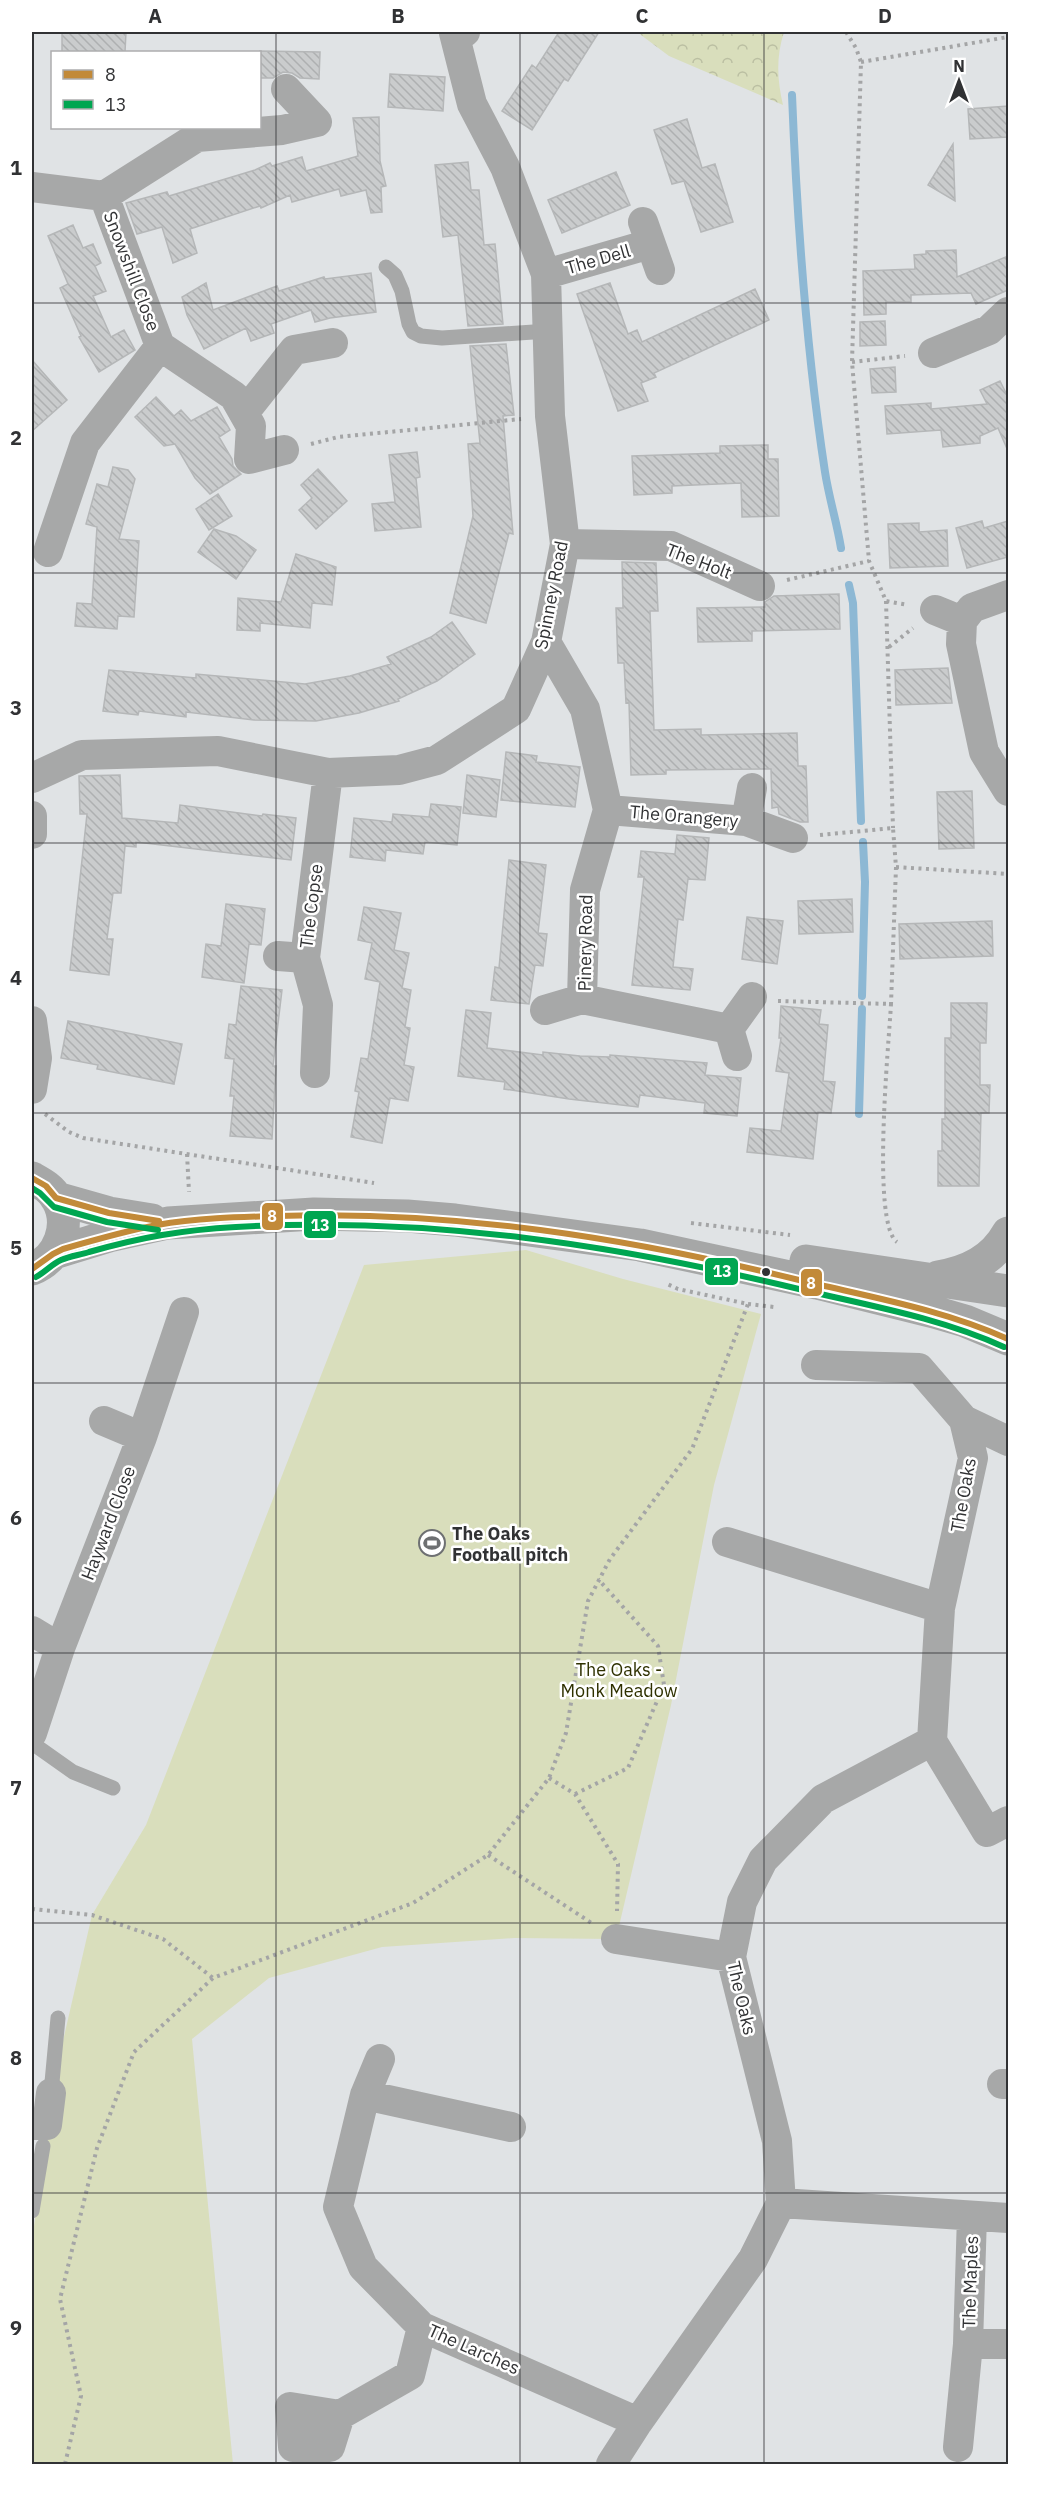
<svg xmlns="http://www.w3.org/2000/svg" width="1040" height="2496" viewBox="0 0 1040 2496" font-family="'IBM Plex Sans',sans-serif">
	<defs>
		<pattern id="forest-crowns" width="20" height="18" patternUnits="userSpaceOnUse" patternTransform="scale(1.5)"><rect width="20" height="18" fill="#d9debc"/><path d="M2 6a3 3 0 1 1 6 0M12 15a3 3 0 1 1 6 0" fill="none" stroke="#bbbfa2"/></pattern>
		<pattern id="building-back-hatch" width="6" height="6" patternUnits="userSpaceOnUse" patternTransform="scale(1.5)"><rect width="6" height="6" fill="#cacccd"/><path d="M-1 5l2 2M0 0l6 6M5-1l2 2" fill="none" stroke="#aeb0b1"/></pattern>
	</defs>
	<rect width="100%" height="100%" fill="#e0e3e5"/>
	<!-- forest -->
	<path fill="url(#forest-crowns)" d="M637,32H784C776,57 777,79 783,105L669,56Z"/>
	<!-- green -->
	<path fill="#d9debc" d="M526,1250L623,1279L761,1314L714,1485L671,1705L616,1939L514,1938L382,1947L269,1978L192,2039L233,2464H32V2242L51,2093L92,1915L146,1825L364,1265Z"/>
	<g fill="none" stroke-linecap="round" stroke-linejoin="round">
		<!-- stream -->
		<path stroke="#8db8d4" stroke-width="8" d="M792,95C797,221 806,348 825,472C829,498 837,523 841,548
			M849,585L853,603L861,821
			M862,996L865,882L863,842
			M859,1114L862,1009"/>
	</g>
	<!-- building -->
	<path fill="url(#building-back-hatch)" stroke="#b5b7b8" stroke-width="1.5" d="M62,32H126L125,52H62Z
		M559,32H599L568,81L564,79L532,130L502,111L532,65L536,68Z
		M260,51L320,52L319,79L300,78L292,73L283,72L273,78H260Z
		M390,74L445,77L443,111L388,107Z
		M1008,106V137L970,139L968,109Z
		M379,117L380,161L386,186L381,187L382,212L371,213L366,190L341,196L339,189L292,202L290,195L261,208L260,206L190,229L197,253L173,263L162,227L137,234L126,203L167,192L169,196L255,170L270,163L272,166L302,157L306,171L358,156L353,118Z
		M687,119L702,168L715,164L733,222L701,232L684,181L672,184L654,130Z
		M953,144L955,201L928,185Z
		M468,162L471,190H479L484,245L495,244L503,324L468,326L458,235L443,237L435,165Z
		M616,172L630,205L562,233L548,200Z
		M73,225L83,248L93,244L101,263L95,266L106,291L93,296L111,337L124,330L135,350L99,372L79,337L81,336L60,288L68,284L48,236Z
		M956,250L957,277L1008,256V290L976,304L971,293L911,295V302H886V314L864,315L863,271L915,269L914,255L926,254V251Z
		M371,273L376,312L330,318L315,322L311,310L271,324L274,333L251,341L246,328L204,349L187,315L182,297L206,283L213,310L277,286L279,291L324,277L325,279Z
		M610,283L628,334L637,330L642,342L755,289L769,320L654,373L656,377L641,383L648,401L618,411L577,294Z
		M885,321L886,345L860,346V322Z
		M506,344L514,415L503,416L513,534L509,533L486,623L450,613L473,516L468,444L480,443L470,346Z
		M32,360L67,400L32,431Z
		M895,367L896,392L872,393L870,369Z
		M1000,381L1008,397V451L998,428L980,436V443L943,447L941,430L887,434L885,406L931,403V409L987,404L980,390Z
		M156,397L174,416L181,410L191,421L217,407L230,430L219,437L232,459L233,466L241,474L210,494L195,478L175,444L164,446L135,417Z
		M768,445V459H778L779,516L742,517L741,483L672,486V493L634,495L632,456L720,453V446Z
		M417,452L420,477L416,478L421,527L375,531L372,504L395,502L389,455Z
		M113,467L128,470L135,479L119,539L139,541L134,617L118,616L117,629L75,626L77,603L92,604L97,527L86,524L97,484L108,487Z
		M318,469L347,501L316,529L299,510L312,498L301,485Z
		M218,494L232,516L209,530L196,509Z
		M982,521L984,528L1008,521V557L967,568L956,528Z
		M919,523V532L947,530L948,566L890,568L888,524Z
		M214,529L236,536L256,550L236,579L198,552Z
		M296,554L336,567L332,605L312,603L310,628L260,623V631L237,630L238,598L281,602Z
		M622,562L656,563L658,611H650L654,730L701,729V735L797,733L798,766H806L808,822H800L779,814L778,807L772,808L771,769L666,770V774L631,775L629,702L626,703L624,663H618L616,608H623Z
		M839,594L840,629L752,631V641L698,642L697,608L765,607V602L774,596Z
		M452,622L475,654L437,681L398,699L399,701L359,713L316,721L254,720L186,712V717L139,711L138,715L103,711L109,670L196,678V674L305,684L350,676L391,664L387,657L431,637Z
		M948,668L952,703L896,705L895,670Z
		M506,752L537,756L536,762L580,767L575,807L501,800Z
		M120,775L122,818L178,823L180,805L262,816L263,814L296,818L291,860L136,842V847L125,846L121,893H113L107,939H113L109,975L70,970L87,814H80L79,776Z
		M467,775L500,780L496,817L463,813Z
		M972,791L974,848L939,849L937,792Z
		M431,804L461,807L457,845L425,842L423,854L386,850L385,861L350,857L354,818L392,822L393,814L429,817Z
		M677,835L709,838L705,880L688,879L683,920L678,919L673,967L693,969L690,990L632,985L644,877H638L641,851L675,854Z
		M509,860L546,865L538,933L547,934L543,966L535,965L529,1004L491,1000L495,967L499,968Z
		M852,899L853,932L799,934L798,901Z
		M226,904L265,909L261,945L249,944L244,983L202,977L206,944L221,946Z
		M364,907L401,913L394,950L409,953L402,988L411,990L405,1027L410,1028L404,1065L414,1067L408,1101L390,1098L382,1143L351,1137L359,1092L355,1091L361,1058L368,1059L380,982L365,979L372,943L358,940Z
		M747,917L783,921L777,964L742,959Z
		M992,921L993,956L900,959L899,924Z
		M241,986L282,990L273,1066H276L272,1139L230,1136L234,1096H230L234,1059L225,1058L229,1024L236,1025Z
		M951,1003H987L986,1043H980V1085H990L989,1113H981L979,1186H938V1151H942V1119H945V1038H951Z
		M781,1006L821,1010L819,1024L828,1025L823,1081L835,1082L831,1113L818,1112L813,1159L747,1152L750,1128L781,1131L789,1073L776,1071L781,1038H779Z
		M466,1010L491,1013L487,1048L543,1055V1052L580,1056L610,1057V1055L707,1063L705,1075L741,1078L737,1116L704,1113L705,1103L640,1095L638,1107L569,1099L504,1089L505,1082L458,1076Z
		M68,1021L182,1044L174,1084L97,1069L98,1065L61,1058Z"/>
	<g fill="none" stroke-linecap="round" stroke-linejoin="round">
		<!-- path -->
		<path stroke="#a4a5a6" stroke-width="4" stroke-dasharray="3 4.5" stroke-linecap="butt" d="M846,32L856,48L861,62L852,362L869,561L886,601L908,605
			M861,62L1008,37
			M852,362L905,356
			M311,444L338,437L521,419
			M787,580L869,561
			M886,601L893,828
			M889,647L913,628
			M820,835L893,828L896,867L891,1004
			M896,867L1008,874
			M778,1001L891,1004C889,1042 871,1224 897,1242
			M45,1114L69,1132L83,1138L374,1183
			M187,1154L189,1192
			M691,1223L790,1235
			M748,1304L774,1307
			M549,1778L575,1794L618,1864L617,1911
			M575,1794L628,1768L664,1685L658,1646L598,1579
			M488,1855L593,1924
			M32,1909L92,1915L163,1939L213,1978
			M65,2464L81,2396L60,2299L97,2148L134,2052L213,1978L413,1903L488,1855L549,1778L566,1733L588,1601L610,1559L692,1449L748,1304L678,1289L665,1283"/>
		<!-- lane -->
		<path stroke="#a7a8a8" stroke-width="15" d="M386,267L395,275L402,291L409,324L413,332L421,336L442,338L548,331
			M32,1743L73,1772L113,1788
			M51,2093L58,2018
			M32,2211L43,2146"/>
		<!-- street -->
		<path stroke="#a7a8a8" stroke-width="30" d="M32,187L104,196L197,137L282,130L317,122L286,89
			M104,196L160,346L234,396L251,426L249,459L284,450
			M643,222L660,270
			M546,274L650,244
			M933,353L989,330L1008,312
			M244,413L294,350L333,343
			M565,544L671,546L760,586
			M48,552L85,443L160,346
			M1008,595L972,608L962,621L961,644L984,752L1008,791
			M935,610L962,621
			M546,642L585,709L608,810L585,890L582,999L729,1029L752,997
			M32,778L82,755L218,751L328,773L399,770L437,760L516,709L546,642L565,544L550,416L546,274L505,167L472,104L454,33L465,32
			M608,810L746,821L793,838
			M32,816V834
			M746,821L752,788
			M278,956L305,958
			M545,1010L582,999
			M32,1021L37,1058L32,1089
			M729,1029L737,1056
			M315,1073L318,1005L305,958L328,773
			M816,1365L919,1368L964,1420L973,1458L940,1608L932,1741L823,1799L763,1860L742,1902L731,1957L777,2141L781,2203L1008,2218
			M964,1420L1008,1441
			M104,1421L142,1437
			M727,1542L940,1608
			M32,1631L60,1648
			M32,1733L60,1648L142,1437L184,1312
			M932,1741L987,1832L1008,1821
			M616,1939L731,1957
			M380,2059L365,2095L338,2207L363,2267L422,2327L638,2422
			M1002,2084H1008
			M365,2095L511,2127
			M32,2125H47L51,2093
			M972,2216L968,2344H1008
			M293,2447H330L340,2415L290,2407L293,2447L340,2415L410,2375L422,2327
			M958,2447L968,2344
			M611,2464L638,2422L753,2259L781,2203"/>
		<!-- secondary -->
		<path stroke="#a6a7a7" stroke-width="33" d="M32,1178C41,1183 51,1188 57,1199C72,1225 59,1259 32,1269
			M56,1198L109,1213L152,1220
			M54,1253L109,1236L168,1223L314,1214L407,1216L455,1220L640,1245L817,1283L934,1312L965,1321L1008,1339
			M806,1261L1008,1291
			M938,1277C968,1272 993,1260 1008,1233"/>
		<defs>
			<path id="bus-1" d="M32,1178L46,1186L56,1198L109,1213L159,1221
				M32,1269L53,1254L63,1249C94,1240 125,1231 157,1225C196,1218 237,1217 277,1216C454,1210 628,1238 799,1280C870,1297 941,1309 1008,1339"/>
			<path id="bus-2" d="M32,1188L40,1193L54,1207L107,1222L158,1230
				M36,1277C45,1272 52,1264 61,1260C70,1256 80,1255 89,1252C142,1237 182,1230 236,1227C429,1216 617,1245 803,1290C871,1306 940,1318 1004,1347"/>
		</defs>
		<!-- bus-1 casing -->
		<use href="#bus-1" stroke="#fff" stroke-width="10"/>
		<!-- bus-2 casing -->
		<use href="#bus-2" stroke="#fff" stroke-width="10"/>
		<!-- bus-1 -->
		<use href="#bus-1" stroke="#c28a39" stroke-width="6"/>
		<!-- bus-2 -->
		<use href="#bus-2" stroke="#00a651" stroke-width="6"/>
	</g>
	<!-- grid -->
	<path fill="none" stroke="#313234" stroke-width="1.5" stroke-opacity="0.55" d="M276,32V2464M520,32V2464M764,32V2464M32,303H1008M32,573H1008M32,843H1008M32,1113H1008M32,1383H1008M32,1653H1008M32,1923H1008M32,2193H1008"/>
	<!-- icons -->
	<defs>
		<symbol id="stadium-ring" viewBox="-11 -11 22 22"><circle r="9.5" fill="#fff" stroke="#6e7072" stroke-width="1.5"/><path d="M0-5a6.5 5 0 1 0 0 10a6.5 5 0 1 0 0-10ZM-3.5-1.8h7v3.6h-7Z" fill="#6e7072"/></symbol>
	</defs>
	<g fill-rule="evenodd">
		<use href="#stadium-ring" x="417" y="1528" width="30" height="30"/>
	</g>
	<!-- markers -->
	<circle fill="#313234" stroke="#fff" stroke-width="2" cx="766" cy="1272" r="5"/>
	<g text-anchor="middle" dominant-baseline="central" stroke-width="5" stroke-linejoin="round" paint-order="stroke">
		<!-- street labels -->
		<g font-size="18" fill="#313234" stroke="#fff">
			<text transform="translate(598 259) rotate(-16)">The Dell</text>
			<text transform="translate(132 271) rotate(69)">Snowshill Close</text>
			<text transform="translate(699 561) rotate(21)">The Holt</text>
			<text transform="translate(551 595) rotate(-79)">Spinney Road</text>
			<text transform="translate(684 816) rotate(5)">The Orangery</text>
			<text transform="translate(311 906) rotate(-83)">The Copse</text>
			<text transform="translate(585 943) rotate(-89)">Pinery Road</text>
			<text transform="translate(963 1495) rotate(-80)">The Oaks</text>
			<text transform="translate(108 1523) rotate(-69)">Hayward Close</text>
			<text transform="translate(742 1998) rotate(77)">The Oaks</text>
			<text transform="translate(970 2282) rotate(-88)">The Maples</text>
			<text transform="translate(474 2349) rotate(24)">The Larches</text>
		</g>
		<!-- poi labels -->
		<g font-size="18" font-weight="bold" fill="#313234" stroke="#fff" text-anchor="start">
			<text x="452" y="1533">The Oaks<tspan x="452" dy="21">Football pitch</tspan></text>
		</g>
		<!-- park labels -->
		<g font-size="18" fill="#2f3100" stroke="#fff">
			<text x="619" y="1669">The Oaks -<tspan x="619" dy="21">Monk Meadow</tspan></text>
		</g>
	</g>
	<g stroke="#fff" stroke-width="2">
		<rect x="261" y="1202" width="23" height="29" rx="6" fill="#c28a39"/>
		<rect x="303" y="1210" width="34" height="29" rx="6" fill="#00a651"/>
		<rect x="704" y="1257" width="35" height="29" rx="6" fill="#00a651"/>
		<rect x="800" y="1268" width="23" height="29" rx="6" fill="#c28a39"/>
	</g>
	<g font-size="16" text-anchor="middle" font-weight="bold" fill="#fff">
		<text x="272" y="1222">8</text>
		<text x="320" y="1231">13</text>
		<text x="722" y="1277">13</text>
		<text x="811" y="1289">8</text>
	</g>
	<!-- border -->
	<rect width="1040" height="2496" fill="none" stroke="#ffffff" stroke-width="66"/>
	<!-- legend -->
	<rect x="51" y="51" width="210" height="78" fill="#ffffff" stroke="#adadae" stroke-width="1.5"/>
	<rect x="63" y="70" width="30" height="9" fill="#c28a39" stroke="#adadae" stroke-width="1.5"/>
	<text x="105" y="81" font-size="18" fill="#313234">8</text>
	<rect x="63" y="100" width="30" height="9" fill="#00a651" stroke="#adadae" stroke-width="1.5"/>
	<text x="105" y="111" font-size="18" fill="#313234">13</text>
	<!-- north arrow -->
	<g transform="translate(959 81)" stroke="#ffffff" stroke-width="4.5" paint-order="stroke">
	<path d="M0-4.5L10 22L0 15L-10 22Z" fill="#313234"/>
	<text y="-9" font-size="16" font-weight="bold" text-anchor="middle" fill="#313234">N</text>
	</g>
	<rect x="33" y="33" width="974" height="2430" fill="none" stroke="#313234" stroke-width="2"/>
	<g font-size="20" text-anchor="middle" font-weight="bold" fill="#313234">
		<text x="155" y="23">A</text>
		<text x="398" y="23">B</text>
		<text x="642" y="23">C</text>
		<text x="885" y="23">D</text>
		<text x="16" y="175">1</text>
		<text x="16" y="445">2</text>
		<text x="16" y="715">3</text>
		<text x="16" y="985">4</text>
		<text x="16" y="1255">5</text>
		<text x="16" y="1525">6</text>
		<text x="16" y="1795">7</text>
		<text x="16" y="2065">8</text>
		<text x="16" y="2335">9</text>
	</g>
</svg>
